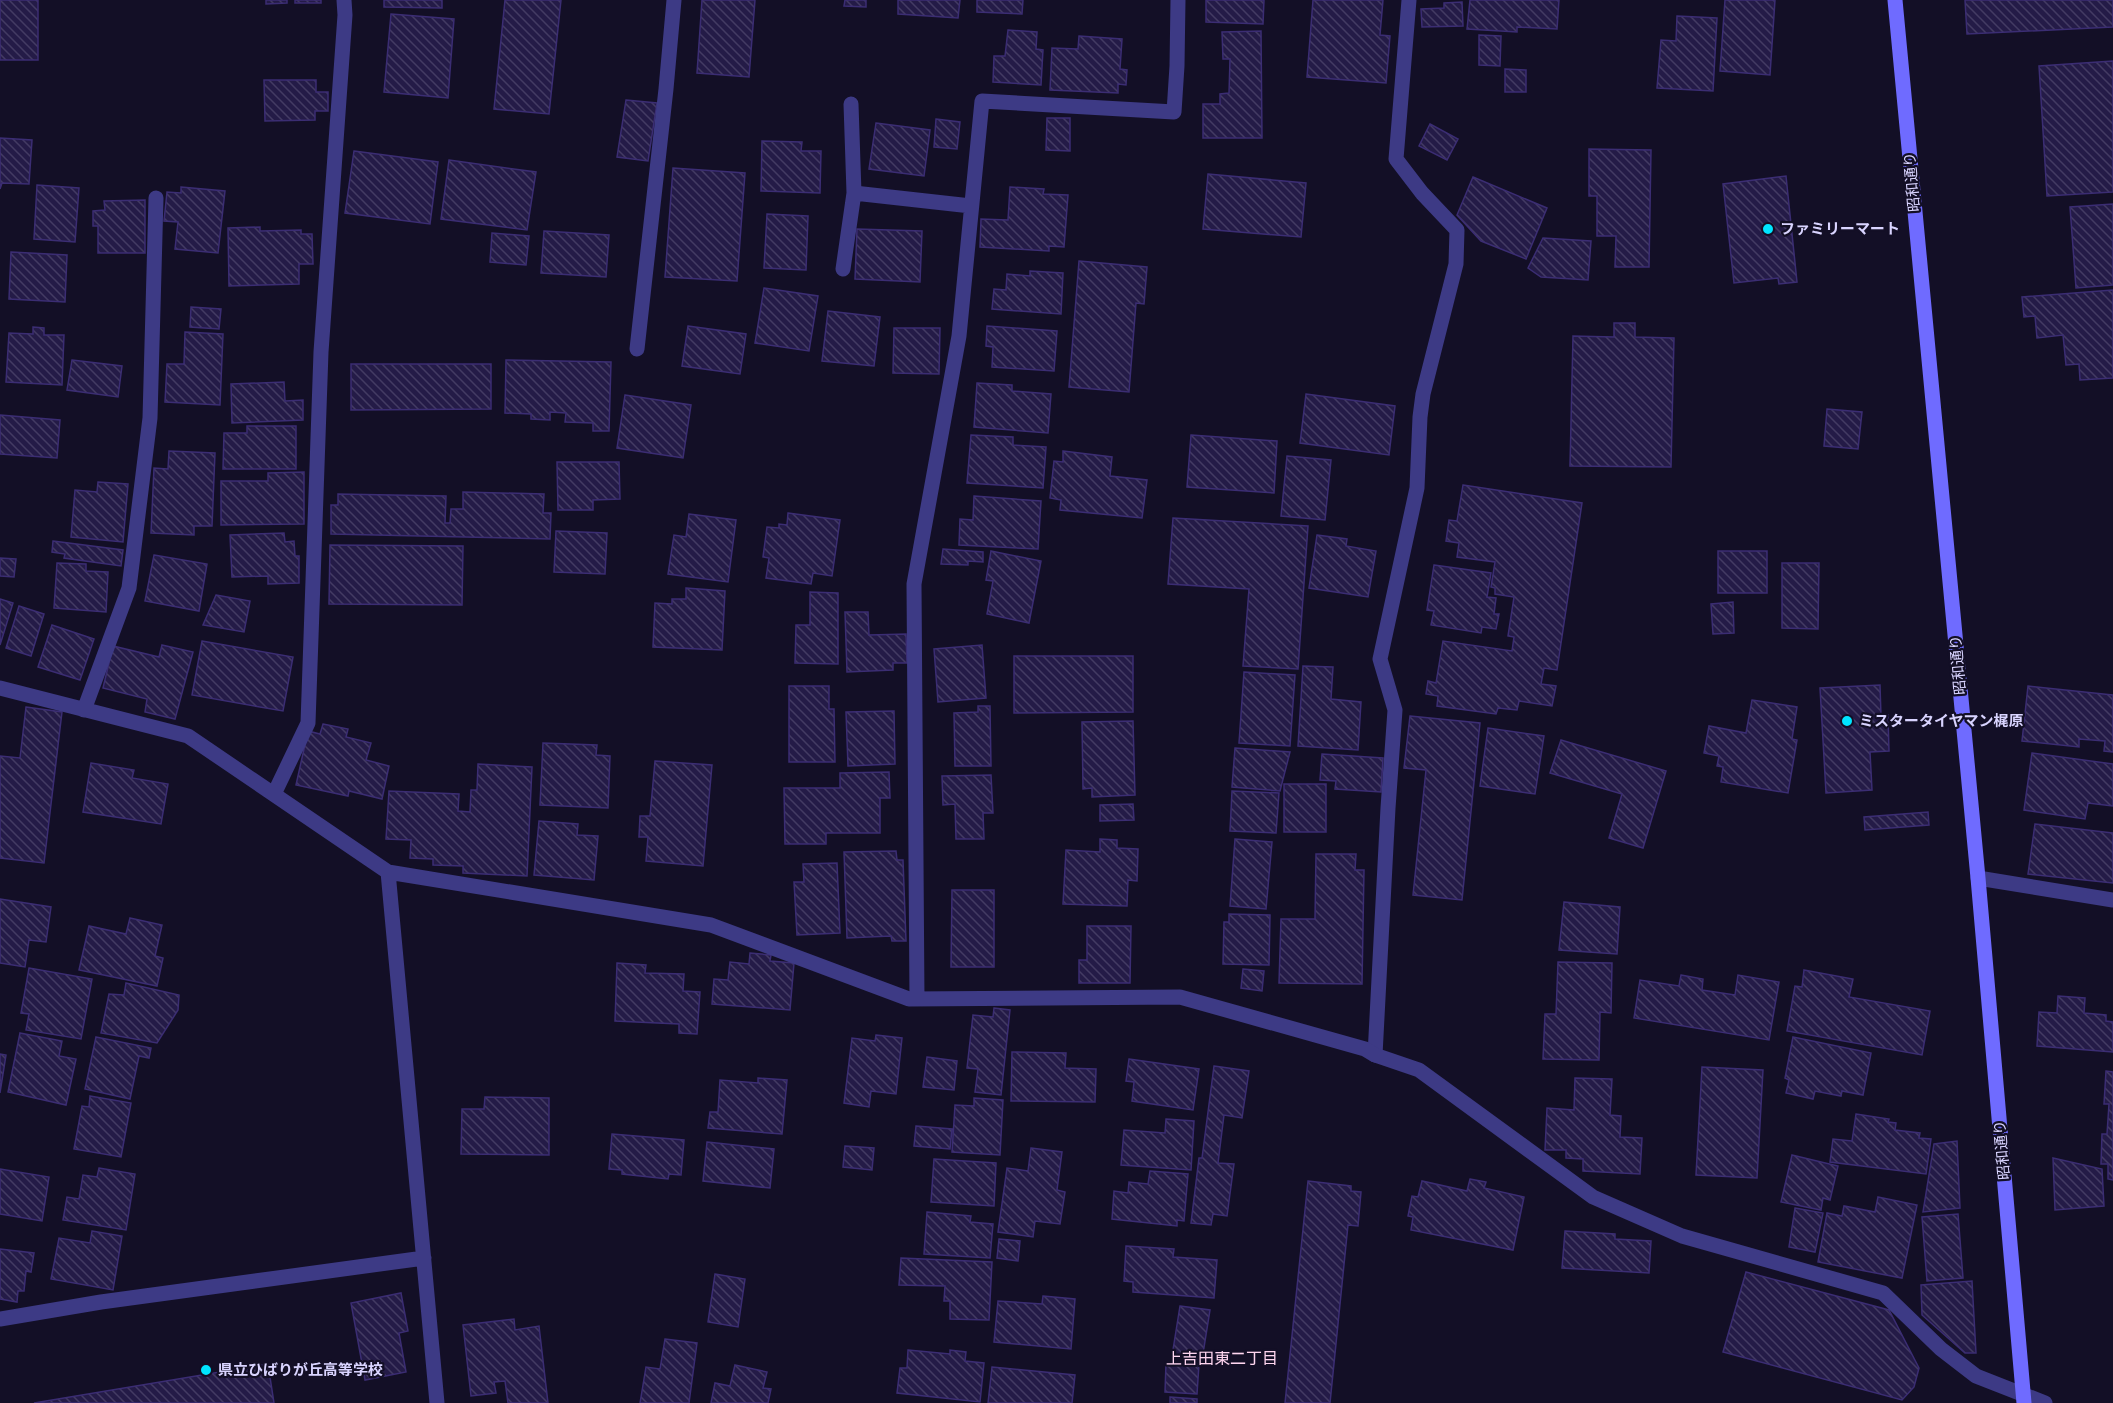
<svg xmlns="http://www.w3.org/2000/svg" width="2113" height="1403" viewBox="0 0 2113 1403" font-family="'Fira Sans Condensed','Noto Sans JP',sans-serif">
	<defs>
		<pattern id="building-back-hatch" width="6" height="6" patternUnits="userSpaceOnUse" patternTransform="scale(1.5)"><rect width="6" height="6" fill="#241b47"/><path d="M-1 5l2 2M0 0l6 6M5-1l2 2" fill="none" stroke="#433b63"/></pattern>
	</defs>
	<rect width="100%" height="100%" fill="#130f26"/>
	<!-- building -->
	<path fill="url(#building-back-hatch)" stroke="#3b2d73" stroke-width="1.5" d="M0,0H38V60H0Z
		M266,0H287V3L266,4Z
		M295,0H321V3H295Z
		M384,0H442V8L384,7Z
		M505,0H561L549,114L494,109Z
		M702,0H755L749,77L697,73Z
		M845,0H866V7L844,6Z
		M898,0H960L958,18L898,14Z
		M977,0H1023L1022,14L977,12Z
		M1206,0H1264L1263,24L1206,22Z
		M1313,0H1383L1380,35L1390,36L1386,83L1307,77Z
		M1470,0H1559L1557,29L1517,27V32L1467,29Z
		M1725,0H1775L1770,75L1720,71Z
		M1965,0H2113V27L1967,34Z
		M1462,2L1463,26L1422,27L1421,9L1444,8V3Z
		M391,14L454,19L448,98L384,92Z
		M1677,16L1717,18L1713,91L1657,88L1661,40L1676,41Z
		M1008,30L1037,32L1036,49L1043,50L1041,85L993,82L994,56H1005Z
		M1261,31L1262,138H1203V104H1220V94L1229,93L1230,59H1223L1222,32Z
		M1479,35L1501,36L1500,66L1479,65Z
		M1079,36L1122,39L1120,69L1127,70L1126,85L1118,84V93L1050,90L1052,48L1078,49Z
		M2113,61V192L2047,196L2039,66Z
		M1505,69L1526,70V92H1505Z
		M264,80H316V92H328V111H315V120L265,121Z
		M626,100L657,103L648,161L617,157Z
		M1047,118H1070V151L1046,150Z
		M936,119L960,122L957,149L934,147Z
		M876,123L930,130L924,176L869,169Z
		M1430,124L1458,139L1447,160L1419,146Z
		M0,138L32,140L29,184L2,183L0,189Z
		M762,141L802,142L801,151H821L820,193L761,191Z
		M1589,149L1651,150L1649,267H1615L1616,236H1597V196H1589Z
		M354,151L438,162L430,224L345,213Z
		M449,160L536,172L527,230L441,219Z
		M673,168L745,173L737,281L665,277Z
		M1208,174L1306,183L1301,237L1203,229Z
		M1786,176L1797,282L1779,284L1778,278L1734,283L1723,184Z
		M1473,177L1547,208L1526,259L1481,241L1457,215Z
		M37,185L79,188L75,242L34,239Z
		M181,187L225,191L218,253L175,249L178,222L164,221L167,192L181,193Z
		M1010,187L1044,189L1043,194L1068,195L1064,247L1049,246V251L980,247L981,219L1008,220Z
		M145,200V253H98V226H93V211L105,210L104,201Z
		M2113,204V285L2076,288L2070,207Z
		M767,214L808,216L806,270L764,268Z
		M260,227V231L301,230V234H312L313,264H299V284L229,286L228,228Z
		M857,229L922,231L920,282L855,279Z
		M544,231L609,235L606,277L541,273Z
		M492,233L529,236L526,265L490,262Z
		M1543,238L1591,241L1588,280L1541,277L1528,268Z
		M11,252L67,255L65,302L9,299Z
		M1079,261L1147,267L1144,304L1136,303L1129,392L1069,387Z
		M1030,271L1063,273L1061,314L992,309L994,289L1006,290L1007,274L1030,276Z
		M764,288L818,296L809,351L755,343Z
		M2113,290V378L2080,380L2079,364L2066,365L2063,335L2037,338L2035,316L2024,317L2022,297Z
		M191,307L221,309L219,329L190,327Z
		M828,311L880,317L874,366L822,361Z
		M1614,323H1635V337L1674,338L1671,467L1570,466L1573,336L1614,337Z
		M688,326L746,334L740,374L682,366Z
		M987,326L1057,331L1054,371L992,367L993,347L986,346Z
		M33,327L44,328V335H64L62,385L6,382L9,333L33,334Z
		M894,328H940L939,374L893,373Z
		M185,332L223,334L220,405L165,402L167,364H184Z
		M72,360L122,366L118,397L67,390Z
		M506,360L611,362L609,431H593V423L565,422L566,413L550,412V420L531,419V414L505,413Z
		M351,364H491V409L351,410Z
		M284,382L285,401L303,400V420L232,423L231,384Z
		M977,383L1012,385V391L1051,394L1048,433L974,427Z
		M1306,394L1395,406L1389,455L1300,443Z
		M625,395L691,405L683,458L617,448Z
		M1827,409L1862,412L1858,449L1824,446Z
		M0,415L60,420L57,458L0,454Z
		M247,426H296V469H223L224,433H247Z
		M971,435L1013,437V445L1046,447L1043,488L967,483Z
		M1191,435L1277,441L1274,493L1187,487Z
		M169,451L215,453L212,526H194V535L151,533L154,468L168,469Z
		M1063,451L1112,457L1110,476L1147,480L1142,518L1060,510L1061,500L1050,498L1054,461L1063,462Z
		M1287,456L1331,460L1325,520L1281,516Z
		M557,462H619L620,499L593,500V510H558Z
		M304,472V524L221,525V481H268V473Z
		M98,482L128,484L123,542L71,537L75,490L97,492Z
		M1463,485L1582,503L1557,670L1544,668L1541,684L1556,686L1552,706L1519,701L1517,710L1498,708L1496,714L1437,706L1438,696L1426,694L1428,681L1436,683L1443,641L1512,651L1514,637L1508,636L1514,597L1495,594V588L1491,587L1495,562L1457,557L1459,543L1446,541L1449,520L1457,521Z
		M463,492L544,494L543,513H551L550,539L331,534V505H338V494L446,496L445,523H450L451,509H463Z
		M974,496L1041,501L1038,549L959,545L960,519L973,520Z
		M788,513L840,520L832,576L813,573L811,584L766,578L769,558L763,557L767,527L779,528V524L787,525Z
		M689,514L736,520L728,582L668,574L674,535L686,537Z
		M1173,518L1308,526L1298,669L1243,666L1249,589L1168,584Z
		M556,531L607,533L605,574L554,572Z
		M284,533L285,542L294,541L295,556H299V583L268,584V576L232,577L230,535Z
		M1317,535L1347,539L1346,546L1376,551L1368,597L1309,588Z
		M53,541L123,550L121,566L64,558L65,554L52,552Z
		M330,545L463,546L462,605L329,604Z
		M943,549L983,552V562L968,561V565L941,564Z
		M991,551L1041,561L1029,623L987,614L993,581L986,580Z
		M1718,551H1767V593H1718Z
		M154,555L207,564L199,611L145,601Z
		M0,558L16,559L14,577L0,576Z
		M57,563L86,564V571L108,572L106,612L54,608Z
		M1782,563H1819L1818,629L1782,628Z
		M1434,565L1491,573L1487,597L1496,598L1494,614H1499L1496,629L1482,627L1481,633L1431,625L1434,611L1427,610Z
		M686,588L725,591L722,650L653,647L655,603L672,604V599H686Z
		M810,592L838,593V664L795,663L796,625H810Z
		M216,595L250,601L244,632L203,625Z
		M0,599L13,603L0,645Z
		M1733,602L1734,633L1713,634L1711,604Z
		M19,606L44,614L31,656L6,648Z
		M845,612H868L869,635L906,634L907,663H893V670L847,672Z
		M52,625L94,639L80,680L38,667Z
		M202,641L293,657L283,711L192,695Z
		M162,645L193,652L175,719L145,712L147,699L103,688L113,646L159,657Z
		M982,645L986,698L938,702L934,649Z
		M1014,656H1133V712L1014,713Z
		M1303,666L1333,667L1331,699L1361,702L1358,750L1298,746Z
		M1244,672L1295,675L1290,746L1239,743Z
		M1880,685L1881,716L1888,715L1889,751L1870,752L1872,790L1826,793L1820,688Z
		M789,686H829V709H834L835,762H789Z
		M2028,686L2113,695V752L2104,751L2105,741L2079,739V747L2022,741Z
		M1752,700L1797,707L1792,739L1797,740L1788,793L1721,782L1723,767L1717,766L1719,756L1704,753L1709,726L1746,733Z
		M978,706H990L991,766H955L954,713L978,712Z
		M26,707L62,712L44,863L0,858V756L20,758Z
		M894,711L895,764L848,766L846,712Z
		M1410,716L1480,723L1462,900L1413,895L1426,770L1404,768Z
		M1133,721L1135,795L1092,797V788L1083,789L1082,722Z
		M323,724L348,729L346,737L371,743L366,760L389,766L382,799L349,791L348,796L296,785L308,731L320,734Z
		M1488,728L1544,736L1535,794L1480,786Z
		M1561,740L1666,771L1643,848L1609,838L1622,794L1550,773Z
		M543,743L597,745L596,755L610,756L608,808L540,805Z
		M1235,748L1290,752L1280,791L1232,787Z
		M2032,753L2113,764V806L2088,803L2085,819L2024,810Z
		M1322,754L1383,758L1381,792L1335,789L1336,781L1320,780Z
		M655,761L712,765L703,866L646,861L648,837H639L640,816H650Z
		M91,763L134,770L132,778L168,784L161,824L83,812Z
		M478,764L532,767L527,876L463,873V866L433,865V859L410,858L411,840L386,839L389,791L459,794L458,811L470,812L471,790H477Z
		M889,772L890,798H880V833H826V844H785L784,788H840V773Z
		M991,775L993,813H983L984,839H956L955,804L943,805L942,776Z
		M1284,784H1326V832H1284Z
		M1232,791L1279,793L1276,833L1230,831Z
		M1133,804L1134,820L1100,821V805Z
		M1928,812L1929,825L1865,830L1864,817Z
		M539,821L578,824L577,835L598,836L594,880L534,875Z
		M2035,824L2113,833V883L2028,874Z
		M1100,839L1117,840V848L1138,849L1137,881L1128,880L1127,906L1063,904L1066,850L1100,852Z
		M1235,839L1272,842L1266,909L1230,906Z
		M896,851L897,860H903L906,941H892L891,936L847,938L844,852Z
		M1316,854H1356L1355,870H1364L1362,984L1279,983L1281,919H1315Z
		M837,863L840,933L797,935L794,882H804L803,864Z
		M952,890H994V967H951Z
		M0,899L51,907L46,942L29,940L25,967L0,963Z
		M1564,902L1620,907L1617,954L1559,950Z
		M1229,914L1270,915L1269,965L1223,964L1224,922H1229Z
		M130,918L162,925L155,956L163,958L157,986L79,970L89,926L126,934Z
		M1087,926H1131L1130,983H1079V960H1087Z
		M750,953L771,955L770,961L794,963L790,1010L712,1004L714,979L728,980L730,962L749,964Z
		M1558,962L1612,963L1611,1013L1600,1012L1599,1060L1543,1059L1545,1014H1556Z
		M617,963L646,965L645,973L684,974L683,991L700,992L697,1034L679,1033V1024L615,1021Z
		M29,968L92,979L81,1039L26,1030L29,1014L21,1013Z
		M1243,969L1264,971L1262,991L1241,988Z
		M1804,970L1853,979L1849,997L1930,1011L1922,1055L1787,1031L1795,986L1802,987Z
		M1681,975L1703,979L1702,990L1735,995L1738,975L1779,982L1769,1040L1634,1018L1640,980L1679,986Z
		M126,983L179,995L178,1010L157,1043L101,1033L109,994L124,995Z
		M2058,996L2085,998L2084,1013L2106,1015V1021L2113,1022V1052L2037,1046L2039,1012L2057,1013Z
		M994,1008L1010,1010L1001,1095L975,1092L978,1069L967,1068L973,1015L993,1017Z
		M20,1033L62,1041L59,1056L76,1059L66,1105L8,1092Z
		M876,1035L902,1038L896,1094L871,1091L869,1107L844,1103L852,1038L875,1041Z
		M96,1037L151,1048L149,1058L139,1056L130,1099L85,1089Z
		M1793,1037L1871,1053L1863,1095L1842,1091L1841,1096L1815,1091L1813,1099L1786,1093L1789,1080L1785,1078Z
		M1012,1052L1066,1053L1065,1068L1096,1069L1095,1102L1011,1101Z
		M0,1054L6,1055L0,1093Z
		M927,1057L957,1061L954,1090L923,1087Z
		M1129,1059L1199,1069L1193,1110L1132,1101L1134,1082L1126,1081Z
		M1214,1066L1249,1071L1242,1118L1224,1115L1218,1163L1234,1164L1227,1216L1213,1214L1211,1225L1191,1223L1199,1158H1202Z
		M1702,1067L1763,1070L1757,1178L1696,1175Z
		M2106,1071L2113,1072V1180L2108,1179V1164H2101L2102,1134H2107L2109,1104H2104Z
		M758,1078L787,1080L782,1134L708,1128L710,1112H718L720,1080L758,1083Z
		M1575,1078L1612,1079L1610,1115L1621,1116L1620,1137L1642,1138L1640,1174L1583,1171V1159L1566,1158V1150H1545L1547,1108L1574,1110Z
		M90,1096L131,1103L121,1157L74,1149L82,1106L89,1107Z
		M485,1097L549,1098V1155L461,1154L462,1109H484Z
		M974,1098L1003,1100L1000,1155L952,1152L955,1105L974,1106Z
		M1856,1114L1889,1119L1888,1122L1896,1123L1895,1130L1920,1133L1919,1138L1931,1139L1926,1174L1830,1162L1833,1139L1852,1141Z
		M1166,1119L1194,1121L1191,1170L1121,1165L1124,1130L1165,1133Z
		M916,1126L952,1129L950,1149L914,1146Z
		M612,1134L684,1140L681,1175L669,1174L668,1179L622,1174V1170L609,1169Z
		M1957,1141L1960,1208L1923,1212L1934,1144Z
		M707,1142L774,1149L770,1188L703,1181Z
		M845,1146L874,1148L872,1170L843,1167Z
		M1031,1148L1062,1152L1057,1190L1065,1192L1060,1224L1035,1221L1033,1237L998,1232L1007,1168L1028,1171Z
		M1792,1155L1838,1166L1830,1200L1823,1198L1821,1210L1781,1202Z
		M2053,1158L2102,1169L2104,1206L2055,1210Z
		M934,1159L996,1163L994,1206L931,1202Z
		M99,1168L135,1174L126,1230L63,1220L67,1197L79,1199L83,1175L97,1177Z
		M0,1169L49,1177L42,1221L0,1214Z
		M1150,1171L1188,1174L1184,1221L1177,1220V1226L1112,1219L1114,1191L1128,1193L1129,1182L1148,1184Z
		M1470,1179L1486,1182L1484,1188L1524,1197L1513,1250L1411,1230L1413,1217L1408,1216L1412,1196L1418,1197L1422,1181L1467,1191Z
		M1308,1181L1351,1186V1191L1361,1192L1358,1226L1348,1225L1330,1403H1285Z
		M1878,1197L1917,1205L1902,1278L1818,1262L1827,1213L1842,1216L1844,1206L1875,1212Z
		M1795,1208L1823,1213L1815,1252L1789,1247Z
		M927,1212L971,1216L970,1222L993,1224L990,1258L924,1254Z
		M1958,1214L1963,1278L1927,1281L1922,1217Z
		M92,1231L122,1236L113,1290L51,1279L59,1238L90,1243Z
		M1565,1231L1615,1234V1239L1651,1241L1649,1273L1562,1268Z
		M999,1239L1020,1241L1018,1261L997,1258Z
		M1126,1246L1174,1249L1173,1257L1217,1260L1214,1298L1133,1292V1282L1124,1281Z
		M0,1249L34,1253L31,1272L26,1271L24,1291H18L17,1302L0,1299Z
		M901,1258L992,1262L989,1320L950,1319V1301H944L945,1286L899,1285Z
		M1746,1272L1889,1310L1919,1368L1914,1387L1902,1400L1723,1352Z
		M715,1274L745,1279L738,1327L708,1322Z
		M1972,1281L1976,1353H1965L1922,1315L1921,1285Z
		M401,1293L408,1331L399,1333L406,1372L365,1380L351,1303Z
		M1043,1296L1075,1299L1071,1349L994,1342L998,1301L1042,1304Z
		M1180,1306L1210,1310L1202,1360L1172,1356Z
		M514,1319L515,1330L539,1326L548,1403H508L505,1381L494,1382L496,1393L471,1396L463,1325Z
		M665,1339L697,1343L689,1403H640L646,1367L660,1369Z
		M908,1350L950,1354V1350L966,1352L965,1361L984,1363L980,1402L897,1393L900,1368H907Z
		M1166,1363L1199,1364L1197,1394L1165,1392Z
		M268,1364L274,1403H34Z
		M735,1365L767,1372L763,1388L771,1389L768,1403H711L715,1383L730,1386Z
		M992,1367L1075,1375L1072,1403H988Z
		M1170,1397L1197,1399V1403H1170Z"/>
	<g fill="none" stroke-linecap="round" stroke-linejoin="round">
		<!-- lane -->
		<path stroke="#3d3a85" stroke-width="15" d="M1375,1055L1388,808L1395,710L1380,659L1417,488L1420,417L1423,394L1456,264L1457,230L1422,193L1396,159L1409,0"/>
		<!-- street -->
		<path stroke="#3d3a85" stroke-width="15" d="M854,193L971,206
			M843,269L854,193L851,104
			M637,349L666,89L674,0
			M0,688L188,736L388,872L711,925L909,999L1180,997L1365,1049L1375,1055L1419,1070L1593,1197L1682,1236L1883,1293L1941,1349L1976,1376L2045,1403
			M84,710L129,588L150,418L156,198
			M274,794L308,723L321,352L345,15L344,0
			M388,872L437,1403
			M1978,878L2113,900
			M917,999L914,584L959,336L982,101L1174,112L1177,66L1178,0
			M0,1319L101,1302L424,1258"/>
		<!-- secondary -->
		<path stroke="#6f6bff" stroke-width="15" d="M1895,0L1978,878L2024,1403"/>
	</g>
	<!-- markers -->
	<g fill="#00e5ff" stroke="#130f26" stroke-width="2">
		<circle cx="1768" cy="229" r="6"/>
		<circle cx="1847" cy="721" r="6"/>
		<circle cx="206" cy="1370" r="6"/>
	</g>
	<g text-anchor="middle" dominant-baseline="central" stroke-width="4.5" stroke-linejoin="round" paint-order="stroke">
		<!-- street labels -->
		<g font-size="15" fill="#d9d4ff" stroke="#130f26">
			<text transform="translate(1912 182) rotate(-95)">昭和通り</text>
			<text transform="translate(1958 665) rotate(-95)">昭和通り</text>
			<text transform="translate(2002 1150) rotate(-95)">昭和通り</text>
		</g>
		<!-- poi labels -->
		<g font-size="15" font-weight="bold" fill="#d9d4ff" stroke="#130f26" text-anchor="start">
			<text x="1780" y="229">ファミリーマート</text>
			<text x="1859" y="721">ミスタータイヤマン梶原</text>
			<text x="218" y="1370">県立ひばりが丘高等学校</text>
		</g>
		<!-- neighbourhood labels -->
		<g font-size="16" fill="#ffd6f0" stroke="#130f26">
			<text x="1222" y="1358">上吉田東二丁目</text>
		</g>
	</g>
</svg>
